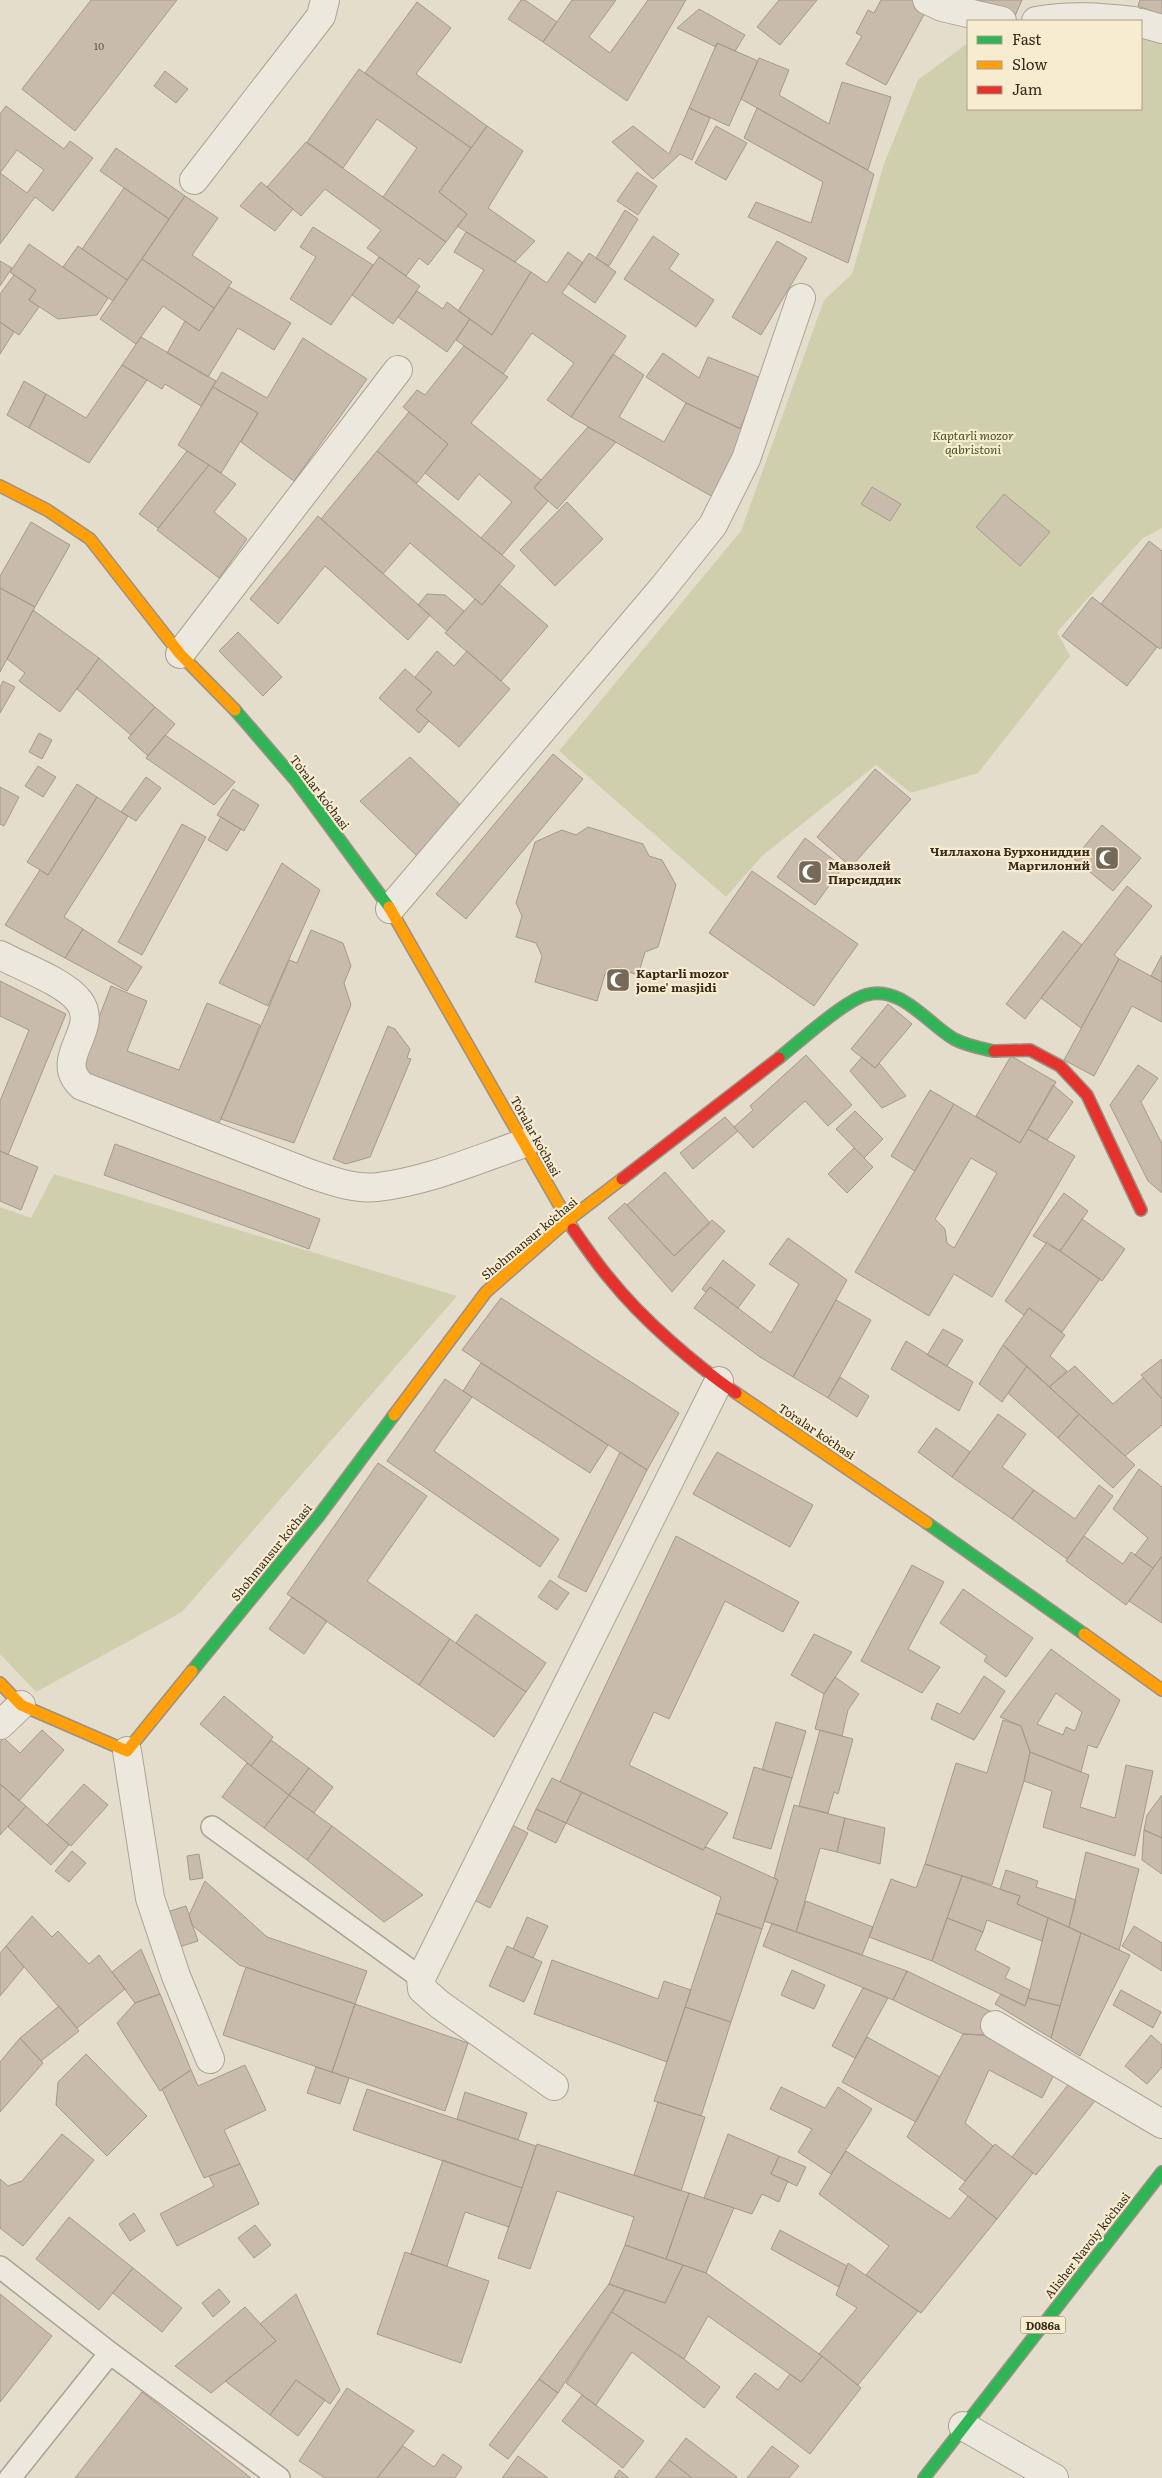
<svg xmlns="http://www.w3.org/2000/svg" width="1162" height="2478" viewBox="0 0 1162 2478" font-family="Literata,serif">
	<rect width="100%" height="100%" fill="#e5ddcb"/>
	<!-- cemetery -->
	<path fill="#cfcfad" d="M1141,39L1162,44V528L1143,538L1057,632L1070,656L978,773L911,793L876,765L762,856L726,897L559,751L741,531L824,300L852,274L884,164L918,80L968,43V109H1141Z
		M54,1174L457,1296L182,1612L36,1692L0,1654V1207L31,1218Z"/>
	<!-- building -->
	<path fill="#c9bbac" stroke="#a5998b" fill-rule="evenodd" d="M91,0H177L75,131L22,89Z
		M521,0H525L557,22L543,42L508,19Z
		M572,0H616L589,37L610,53L648,0H686L627,101L543,42Z
		M779,0H817L780,45L757,27Z
		M881,0H915L928,7L886,85L846,64L862,36L856,33L868,10L874,13Z
		M975,0H1022L1015,16Z
		M1140,0H1162V15L1138,6Z
		M417,2L451,28L416,74L487,126L471,148L365,73Z
		M699,9L745,35L735,51L717,43L716,47L677,28Z
		M717,43L758,61L729,126L689,108Z
		M759,58L789,70L779,95L829,124L842,82L891,97L868,170L741,99Z
		M359,69L471,148L439,192L467,214L446,242L383,197L417,148L377,119L343,168L307,142Z
		M165,71L188,89L176,103L154,86Z
		M6,106L64,149L70,141L93,158L53,211L35,197L0,244V114ZM17,150L44,170L27,193L0,173Z
		M689,108L710,118L692,160L680,154L653,179L612,142L633,126L669,154Z
		M757,108L874,174L848,263L748,217L756,202L811,223L823,182L744,138Z
		M487,126L523,151L488,208L535,241L515,262L457,226L467,214L439,192Z
		M716,126L747,143L726,180L695,163Z
		M306,142L446,242L428,265L419,258L406,276L367,248L381,230L325,189L301,216L267,187Z
		M116,148L185,196L169,219L100,171Z
		M637,172L657,186L638,215L617,201Z
		M261,182L293,209L275,231L240,206Z
		M124,188L169,219L127,280L82,249Z
		M185,196L218,218L192,255L232,282L214,308L142,259Z
		M625,210L638,219L609,266L596,258Z
		M313,227L373,265L331,325L290,299L316,257L300,247Z
		M466,232L531,272L492,335L458,311L484,270L454,252Z
		M653,236L679,254L669,269L714,300L696,327L624,279Z
		M777,241L807,258L761,335L732,317Z
		M29,244L108,298L97,315L58,319L29,300L36,290L10,272Z
		M78,246L127,280L113,301L63,267Z
		M568,252L583,263L562,293L626,336L571,417L547,400L574,363L532,333L503,374L456,340L470,319L492,335L531,272L547,283Z
		M589,253L616,272L595,303L568,284Z
		M379,257L420,286L393,324L352,295Z
		M142,259L214,308L199,331L163,306L136,344L100,319Z
		M0,261L12,268L0,286Z
		M14,275L36,290L29,300L39,307L19,335L0,322V294Z
		M229,287L291,323L274,350L238,328L208,377L167,353L185,321L199,331Z
		M417,291L443,309L447,302L470,319L447,352L398,317Z
		M0,322L14,332L0,354Z
		M141,337L216,381L201,406L165,384L162,389L122,365Z
		M303,338L367,379L294,481L241,442L258,413L213,387L222,372L267,398Z
		M464,346L508,377L471,423L541,480L534,488L548,501L502,555L481,538L512,502L479,474L458,500L425,473L448,444L403,407L417,390L425,395Z
		M663,353L699,378L708,357L761,378L740,429L686,403L646,377Z
		M613,354L644,375L619,417L664,442L686,403L748,432L713,497L571,417Z
		M122,365L147,380L89,463L29,428L46,394L86,418Z
		M24,381L46,394L29,428L7,415Z
		M213,387L258,413L221,473L178,445Z
		M409,412L448,444L417,483L377,451Z
		M588,427L616,442L557,509L534,488Z
		M187,451L209,465L158,528L139,514Z
		M377,451L515,566L482,605L410,543L383,574L321,519Z
		M209,465L236,484L214,512L247,539L219,578L157,530Z
		M872,487L901,504L890,521L861,504Z
		M1004,494L1050,532L1020,566L976,527Z
		M567,502L603,539L555,586L520,550Z
		M318,516L430,615L408,640L325,566L278,624L250,599Z
		M31,522L70,545L35,607L0,588V576Z
		M1149,541L1162,551V647L1160,649L1101,604Z
		M499,584L548,626L501,681L445,633L475,599L482,605Z
		M0,588L35,607L0,672Z
		M427,594L445,595L464,611L447,631L418,605Z
		M1092,597L1157,647L1127,686L1062,636Z
		M33,610L99,658L60,712L19,681L25,673L7,659Z
		M238,632L282,677L263,696L219,651Z
		M437,651L454,666L467,651L510,689L459,747L416,710L432,692L415,677Z
		M99,658L155,707L131,735L77,689Z
		M405,669L432,692L416,710L429,721L419,733L379,698Z
		M3,681L15,687L0,713V687Z
		M155,707L175,724L148,756L128,738Z
		M39,733L52,740L42,759L29,752Z
		M165,735L235,782L214,805L146,758Z
		M553,754L583,779L466,919L436,894Z
		M410,757L467,811L418,857L360,801Z
		M38,766L56,777L43,797L25,786Z
		M875,769L911,799L851,867L817,837Z
		M146,777L161,788L136,821L121,812Z
		M77,784L97,797L48,875L27,862Z
		M0,787L19,797L4,826L0,824Z
		M233,789L259,805L244,831L217,815Z
		M97,797L128,816L64,917L83,929L65,958L5,925L40,870L48,875Z
		M221,817L241,829L227,851L208,840Z
		M182,824L206,837L142,955L118,942Z
		M1102,825L1141,858L1113,891L1074,859Z
		M588,827L643,844L649,856L662,860L676,885L658,947L645,952L638,975L617,968L605,974L597,1001L535,982L542,956L536,943L516,937L522,916L516,903L535,842L562,830L576,835Z
		M805,838L843,867L815,905L777,877Z
		M282,863L320,890L268,1006L219,983Z
		M752,871L858,944L814,1006L709,933Z
		M1127,886L1152,906L1114,955L1119,959L1081,1028L1041,998Z
		M83,929L142,967L127,991L65,958Z
		M311,930L343,943L351,966L344,983L351,1005L294,1143L221,1119L289,960L297,963Z
		M1063,931L1082,945L1025,1019L1006,1004Z
		M1162,955V982L1151,976Z
		M1119,959L1162,982V1022L1132,1006L1094,1076L1064,1060Z
		M0,981L66,1014L8,1155L0,1151V1101L29,1030L0,1016Z
		M111,986L147,1001L127,1051L179,1070L207,1003L260,1025L219,1123L79,1070Z
		M888,1004L912,1024L875,1068L851,1049Z
		M388,1026L395,1029L410,1049L407,1058L411,1059L370,1157L346,1164L333,1159Z
		M806,1055L852,1105L828,1126L805,1101L753,1148L734,1127L753,1110L750,1106Z
		M1011,1056L1056,1082L1020,1143L976,1116Z
		M862,1057L875,1068L879,1063L906,1096L882,1108L850,1071Z
		M1138,1065L1158,1078L1141,1102L1162,1144V1193L1148,1181L1110,1105Z
		M1053,1085L1073,1102L1047,1140L1028,1129Z
		M930,1090L954,1104L915,1171L891,1156Z
		M954,1104L1020,1143L1028,1129L1075,1156L992,1297L954,1274L929,1316L855,1272ZM971,1158L997,1173L954,1248L947,1243L945,1229L935,1219Z
		M855,1111L883,1139L864,1158L836,1129Z
		M725,1117L738,1131L693,1169L680,1153Z
		M115,1144L320,1219L309,1249L104,1175Z
		M854,1148L873,1167L847,1193L828,1174Z
		M0,1151L38,1167L21,1210L0,1201Z
		M665,1172L710,1223L674,1256L627,1205Z
		M1064,1193L1088,1211L1060,1251L1033,1236Z
		M625,1203L674,1256L712,1220L725,1231L672,1292L608,1218Z
		M1082,1219L1125,1249L1102,1281L1060,1251Z
		M788,1238L847,1280L793,1377L760,1357L694,1308L710,1287L771,1333L799,1284L769,1264Z
		M1047,1242L1100,1279L1062,1332L1029,1308L1024,1315L1005,1301Z
		M723,1260L755,1285L738,1308L710,1287L706,1292L702,1289Z
		M501,1298L679,1413L647,1470L462,1350Z
		M836,1300L871,1320L828,1398L793,1377Z
		M1029,1308L1065,1335L1050,1356L1067,1371L1049,1387L1003,1345Z
		M943,1329L963,1340L947,1366L927,1355Z
		M906,1341L973,1382L959,1411L891,1369Z
		M1003,1345L1027,1366L1002,1402L979,1384Z
		M1162,1359V1399L1141,1375Z
		M481,1363L608,1445L590,1473L463,1391Z
		M1027,1366L1079,1414L1058,1438L1008,1393Z
		M1075,1366L1113,1404L1143,1378L1162,1399V1425L1125,1456L1049,1387Z
		M840,1377L869,1396L857,1417L828,1398Z
		M445,1379L472,1397L434,1451L559,1539L540,1567L387,1461Z
		M998,1414L1026,1434L1002,1467L1034,1490L1012,1519L952,1477Z
		M1079,1414L1135,1465L1113,1488L1058,1438Z
		M936,1428L970,1452L952,1477L918,1452Z
		M620,1452L647,1470L586,1592L558,1577Z
		M717,1452L813,1505L790,1547L693,1494Z
		M378,1463L427,1496L367,1581L450,1639L419,1685L287,1594Z
		M1139,1469L1162,1487V1556L1153,1568L1135,1555L1148,1538L1113,1509Z
		M1099,1485L1113,1496L1067,1559L1012,1519L1034,1490L1075,1519Z
		M676,1536L799,1602L783,1632L725,1601L669,1719L654,1712L629,1765L728,1813L703,1850L560,1782Z
		M1084,1536L1123,1564L1131,1552L1153,1568L1126,1605L1066,1561Z
		M1162,1556V1623L1129,1601Z
		M912,1565L944,1582L908,1649L940,1667L922,1693L861,1661Z
		M550,1580L569,1593L557,1610L538,1597Z
		M963,1589L1033,1638L1006,1677L984,1661L987,1656L940,1623Z
		M292,1597L327,1621L304,1654L269,1629Z
		M476,1614L546,1663L526,1692L456,1643Z
		M814,1634L852,1652L824,1694L791,1675Z
		M450,1639L526,1692L494,1737L419,1685Z
		M1051,1649L1120,1700L1097,1748L1088,1745L1081,1772L1030,1752L1021,1726L1000,1717ZM1056,1693L1082,1712L1075,1731L1066,1727L1063,1735L1037,1724Z
		M984,1676L1005,1691L974,1740L931,1719L937,1703L960,1714Z
		M835,1677L859,1694L848,1710L842,1736L815,1729L824,1694Z
		M224,1696L273,1737L251,1766L200,1724Z
		M1003,1720L1021,1726L1030,1752L1024,1781L992,1885L925,1864L956,1763L987,1773Z
		M776,1722L806,1731L792,1778L762,1770Z
		M42,1730L64,1750L19,1801L0,1784V1742L4,1738L20,1753Z
		M820,1730L853,1739L838,1794L834,1792L828,1813L799,1806Z
		M271,1740L309,1768L289,1795L251,1766Z
		M1030,1752L1089,1775L1080,1807L1115,1818L1126,1765L1153,1771L1135,1856L1043,1827L1052,1791L1024,1781Z
		M247,1763L289,1795L264,1828L222,1797Z
		M754,1767L792,1778L771,1849L733,1838Z
		M309,1768L333,1787L314,1813L289,1795Z
		M552,1778L582,1792L566,1823L536,1809Z
		M0,1784L26,1806L0,1835Z
		M84,1784L108,1805L71,1846L47,1825Z
		M582,1792L703,1850L706,1847L778,1880L762,1929L716,1913L721,1897L566,1823Z
		M289,1795L332,1826L307,1860L264,1828Z
		M1162,1795V1838L1144,1830L1147,1815Z
		M794,1805L845,1818L837,1852L820,1848L796,1932L764,1921L778,1880L774,1878Z
		M26,1806L69,1845L51,1865L8,1827Z
		M536,1809L566,1823L556,1843L527,1829Z
		M845,1818L885,1828L880,1864L837,1852Z
		M508,1823L528,1833L490,1908L470,1898Z
		M332,1826L423,1895L384,1922L307,1860Z
		M1144,1830L1162,1838V1874L1142,1860Z
		M72,1851L86,1863L69,1882L55,1871Z
		M1086,1852L1139,1869L1119,1950L1069,1927Z
		M199,1854L203,1878L190,1880L187,1856Z
		M925,1864L962,1876L932,1961L869,1937L891,1879L916,1888Z
		M1006,1870L1038,1881L1036,1887L1076,1900L1069,1927L1017,1904L1020,1896L1000,1889Z
		M962,1876L1020,1896L1017,1904L1048,1918L1042,1941L987,1920L983,1932L947,1918Z
		M205,1881L267,1937L367,1971L355,2004L239,1965L192,1925L189,1915Z
		M806,1901L873,1927L862,1955L796,1932Z
		M186,1906L198,1941L179,1947L167,1912Z
		M716,1913L762,1929L731,2022L685,2007Z
		M32,1916L52,1937L58,1931L89,1964L99,1955L125,1989L77,2028L6,1946Z
		M527,1917L548,1926L533,1958L513,1949Z
		M947,1918L983,1932L975,1950L1010,1968L1005,1978L1030,1990L1025,2006L932,1961Z
		M1048,1918L1081,1933L1060,2006L1028,1998Z
		M772,1923L907,1971L893,2000L763,1946Z
		M1134,1926L1162,1943V1971L1122,1946Z
		M1081,1933L1130,1955L1080,2056L1051,2038Z
		M6,1946L24,1967L0,1996V1953Z
		M507,1946L542,1962L524,2002L489,1986Z
		M141,1949L160,1994L135,2003L112,1972Z
		M552,1960L658,1999L664,1981L691,1990L667,2062L534,2014Z
		M246,1967L355,2004L332,2072L223,2035Z
		M792,1970L825,1985L814,2009L781,1995Z
		M907,1971L994,2013L983,2035L963,2034L893,2000Z
		M863,1988L888,1998L855,2058L832,2046Z
		M1121,1990L1161,2012L1153,2028L1113,2005Z
		M160,1994L191,2070L160,2091L117,2023L135,2003Z
		M1001,1994L1025,2006L1028,1998L1060,2006L1051,2038L995,2004Z
		M355,2004L468,2043L445,2111L332,2072Z
		M59,2006L79,2031L41,2061L20,2038Z
		M685,2007L731,2022L701,2116L654,2101Z
		M963,2034L983,2035L1055,2073L1042,2098L989,2070L965,2123L993,2146L965,2181L907,2137Z
		M1151,2035L1162,2045V2067L1147,2084L1125,2066Z
		M867,2037L940,2077L916,2122L842,2082Z
		M20,2038L43,2063L0,2112V2062Z
		M86,2054L147,2116L107,2156L56,2105L58,2082Z
		M245,2065L266,2110L224,2130L240,2164L204,2178L162,2089L191,2070L198,2086Z
		M316,2067L349,2078L340,2104L307,2093Z
		M1071,2081L1098,2097L1036,2175L1012,2157Z
		M781,2087L825,2108L838,2087L872,2109L831,2174L798,2152L812,2129L770,2109Z
		M367,2089L536,2146L522,2188L353,2130Z
		M465,2092L527,2113L518,2140L457,2119Z
		M658,2102L705,2117L681,2191L634,2175Z
		M62,2134L94,2160L23,2246L0,2228V2179L8,2186L22,2181Z
		M728,2134L779,2156L771,2174L788,2181L779,2202L762,2194L752,2214L704,2198Z
		M537,2144L689,2193L666,2259L625,2245L634,2217L557,2191L530,2269L498,2258Z
		M995,2144L1033,2173L997,2219L959,2189Z
		M846,2151L950,2219L968,2196L997,2219L921,2313L866,2275L889,2246L819,2194Z
		M779,2156L806,2167L797,2186L771,2174Z
		M443,2160L522,2188L509,2227L465,2212L447,2266L411,2254Z
		M240,2164L259,2204L177,2246L160,2214L214,2186L209,2176Z
		M689,2193L734,2208L706,2273L666,2259Z
		M134,2213L145,2231L130,2241L119,2224Z
		M69,2217L133,2268L99,2310L36,2259Z
		M255,2225L271,2245L254,2258L238,2238Z
		M780,2230L847,2266L839,2287L771,2249Z
		M625,2245L683,2265L665,2303L609,2284Z
		M405,2252L489,2281L461,2363L377,2334Z
		M848,2263L918,2311L858,2385L819,2354L857,2308L836,2295Z
		M683,2265L706,2273L822,2356L801,2382L708,2316L684,2359L612,2312L625,2290L665,2303Z
		M133,2268L182,2308L162,2332L113,2293Z
		M609,2284L625,2290L558,2393L539,2379Z
		M219,2289L230,2302L213,2317L202,2303Z
		M0,2294L52,2336L0,2402Z
		M296,2294L340,2390L330,2404L296,2380L270,2415L225,2381L276,2341L260,2324Z
		M245,2307L276,2341L211,2393L175,2366Z
		M612,2312L684,2359L720,2387L704,2408L632,2352L596,2405L566,2383Z
		M822,2356L861,2388L810,2454L736,2397L755,2373L778,2390L790,2374L801,2382Z
		M539,2379L558,2393L508,2459L489,2445Z
		M296,2380L325,2400L298,2436L270,2415Z
		M347,2388L414,2431L377,2478H325L299,2461Z
		M142,2392L251,2478H75Z
		M582,2395L644,2441L623,2468L562,2421Z
		M686,2438L737,2477L736,2478H692L669,2460Z
		M403,2446L434,2467L443,2454L462,2467L455,2478H377Z
		M772,2446L799,2466L789,2478H747Z
		M518,2456L548,2478H502Z
		M669,2460L692,2478H655Z
		M619,2470L629,2478H614Z"/>
	<g fill="none" stroke-linecap="round" stroke-linejoin="round">
		<defs>
			<path id="lane" d="M212,1827L421,1978
				M0,2267L110,2353L279,2478
				M10,2478L110,2353"/>
			<path id="street" d="M927,0L942,7L1002,21
				M1036,21C1069,15 1100,17 1133,21
				M1141,23L1162,29
				M194,180L321,16L325,0
				M180,654L398,370
				M390,909L662,589L713,525L746,459L801,298
				M0,955C22,967 65,982 79,1001C101,1030 51,1058 82,1086L311,1174C332,1181 356,1190 378,1187C429,1181 478,1159 525,1143
				M0,1725L21,1705
				M127,1751L150,1898L176,1976L210,2059
				M995,2025L1162,2124
				M554,2086L439,2004L422,1989L421,1978L719,1381
				M963,2426L1054,2478"/>
			<path id="fast" d="M235,710L297,782L389,907
				M779,1058C799,1042 844,1001 866,995C900,984 928,1024 954,1039C967,1046 980,1048 994,1051
				M927,1523L1084,1634
				M192,1671L318,1517L394,1415
				M924,2478L1162,2172"/>
			<path id="slow" d="M0,486L47,510L90,539L180,654L235,710
				M389,907L573,1229
				M736,1393L927,1523
				M394,1415L486,1292L567,1221L622,1179
				M1084,1634L1162,1690
				M0,1683L21,1705L127,1751L192,1671"/>
			<path id="jam" d="M994,1051L1030,1050L1060,1066L1087,1095L1141,1210
				M622,1179L779,1058
				M573,1229C585,1246 597,1264 610,1279C642,1319 694,1364 736,1393"/>
		</defs>
		<!-- lane casing -->
		<use href="#lane" stroke="#aaa295" stroke-width="24"/>
		<!-- street casing -->
		<use href="#street" stroke="#aaa295" stroke-width="30"/>
		<!-- fast casing -->
		<use href="#fast" stroke="#9a9184" stroke-width="14"/>
		<!-- slow casing -->
		<use href="#slow" stroke="#9a9184" stroke-width="14"/>
		<!-- jam casing -->
		<use href="#jam" stroke="#9a9184" stroke-width="14"/>
		<!-- lane -->
		<use href="#lane" stroke="#ede8de" stroke-width="21"/>
		<!-- street -->
		<use href="#street" stroke="#ede8de" stroke-width="28"/>
		<!-- fast -->
		<use href="#fast" stroke="#30b455" stroke-width="11"/>
		<!-- slow -->
		<use href="#slow" stroke="#ff9f0a" stroke-width="11"/>
		<!-- jam -->
		<use href="#jam" stroke="#e5322d" stroke-width="11"/>
	</g>
	<!-- icons -->
	<defs>
		<symbol id="mosque-square" viewBox="-11 -11 22 22"><rect x="-9" y="-9" width="18" height="18" rx="4" fill="#756959" stroke="#f7ecd0"/><path d="M3.5-4.9A6 6 0 1 0 3.5 4.9A5 5 0 1 1 3.5-4.9Z" fill="#fff"/></symbol>
	</defs>
	<g fill-rule="evenodd">
		<use href="#mosque-square" x="1093" y="844" width="28" height="28"/>
		<use href="#mosque-square" x="796" y="858" width="28" height="28"/>
		<use href="#mosque-square" x="604" y="966" width="28" height="28"/>
	</g>
	<g text-anchor="middle" dominant-baseline="central" stroke-width="4.5" stroke-linejoin="round" paint-order="stroke">
		<!-- number labels -->
		<g font-size="10" fill="#5d4e40">
			<text x="99" y="45">10</text>
		</g>
		<!-- shield labels -->
		<rect fill="#f7ecd0" stroke="#726452" stroke-width="1" x="1020.5" y="2316.5" width="45" height="17" rx="4"/>
		<g font-size="11" font-weight="bold" fill="#392a1c">
			<text x="1043" y="2325">D086a</text>
		</g>
		<!-- park labels -->
		<g font-size="12" font-style="italic" fill="#4a5722" stroke="#f7ecd0">
			<text x="973" y="435">Kaptarli mozor<tspan x="973" dy="14">qabristoni</tspan></text>
		</g>
		<!-- street labels -->
		<g font-size="12" fill="#392a1c" stroke="#f7ecd0">
			<text transform="translate(320 792) rotate(53)">Toʻralar koʻchasi</text>
			<text transform="translate(536 1136) rotate(61)">Toʻralar koʻchasi</text>
			<text transform="translate(529 1238) rotate(-40)">Shohmansur koʻchasi</text>
			<text transform="translate(817 1431) rotate(34)">Toʻralar koʻchasi</text>
			<text transform="translate(271 1552) rotate(-51)">Shohmansur koʻchasi</text>
			<text transform="translate(1087 2245) rotate(-52)">Alisher Navoiy koʻchasi</text>
		</g>
		<!-- poi labels -->
		<g font-size="12" font-weight="bold" fill="#392a1c" stroke="#f7ecd0" text-anchor="start">
			<text x="1090" y="851" text-anchor="end">Чиллахона Бурхониддин<tspan x="1090" dy="14">Маргилоний</tspan></text>
			<text x="828" y="865">Мавзолей<tspan x="828" dy="14">Пирсиддик</tspan></text>
			<text x="636" y="973">Kaptarli mozor<tspan x="636" dy="14">jome' masjidi</tspan></text>
		</g>
	</g>
	<!-- legend -->
	<rect x="967" y="20" width="175" height="90" fill="#f7ecd0" stroke="#ab9e88"/>
	<rect x="977" y="36" width="25" height="8" fill="#30b455" stroke="#ab9e88"/>
	<text x="1012" y="45" font-size="15" fill="#392a1c">Fast</text>
	<rect x="977" y="61" width="25" height="8" fill="#ff9f0a" stroke="#ab9e88"/>
	<text x="1012" y="70" font-size="15" fill="#392a1c">Slow</text>
	<rect x="977" y="86" width="25" height="8" fill="#e5322d" stroke="#ab9e88"/>
	<text x="1012" y="95" font-size="15" fill="#392a1c">Jam</text>
</svg>
